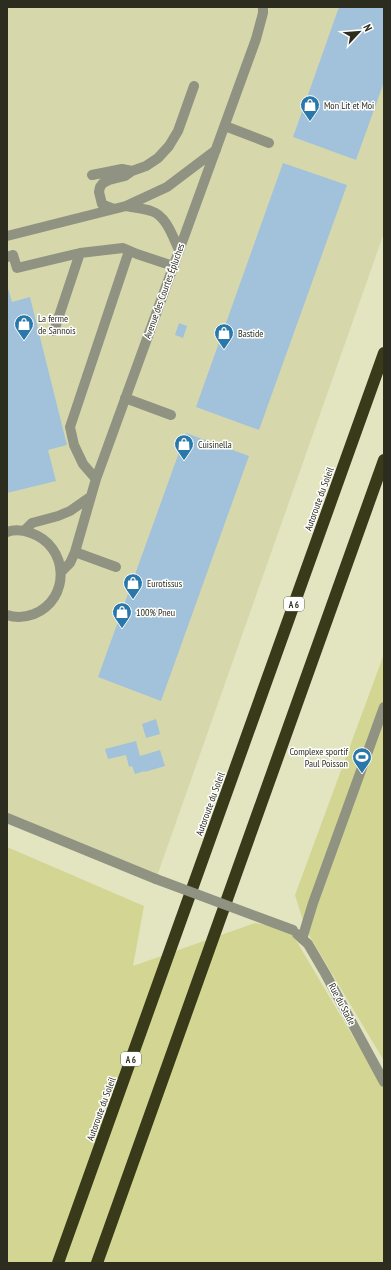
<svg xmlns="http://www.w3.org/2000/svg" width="391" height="1270" viewBox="0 0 391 1270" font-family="'PT Sans Narrow',sans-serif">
	<rect width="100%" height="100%" fill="#e2e5bf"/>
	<!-- built -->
	<path fill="#d6d8ac" d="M7,7H384V233L156,879L7,821Z"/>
	<!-- green -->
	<path fill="#d3d693" d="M384,654V1061L306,930L295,895Z
		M7,847L144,906L133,966L255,923L290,930L384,1089V1263H7Z"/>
	<!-- building -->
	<path fill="#a1c2da" d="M339,7H384V82L356,160L293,137Z
		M283,163L347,185L259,430L196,407Z
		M7,285L12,302L30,297L67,445L48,450L56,481L7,493Z
		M179,323L187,326L183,338L175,335Z
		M186,433L249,456L161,701L98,677Z
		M156,719L160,734L146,738L142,724Z
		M136,741L140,756L160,750L165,766L145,772V771L135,774L132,766L129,767L126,755L108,759L105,749Z"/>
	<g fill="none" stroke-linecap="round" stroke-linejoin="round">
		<!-- minor -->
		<path stroke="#909282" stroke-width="10" d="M225,126L269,143
			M92,175L122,169L132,171
			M126,206C134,208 143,208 151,211C166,215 173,237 179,250
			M114,209L106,206L102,204L99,192L100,187L103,183L109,180L125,176L132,171L146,166L158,158L169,146L178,131L194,86
			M7,236L126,206L167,187L216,150
			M7,257L13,255L17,268L80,253L123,248L137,254L173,266
			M54,331L80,253
			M125,398L171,415
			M96,479L83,464L74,445L70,427L129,251
			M24,531L32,523L58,516L70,511L90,497
			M7,532C15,529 23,530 31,533C69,546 71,599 34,614C26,617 16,618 7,615
			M75,552L116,567
			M61,572L70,563L75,552L96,479L256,39L263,13V7
			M7,818L156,879
			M297,934L308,944L325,973L384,1082
			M302,939L313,903L384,707"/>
		<!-- highway -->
		<path stroke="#393a1a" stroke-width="12" d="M58,1263L384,353
			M97,1263L384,460"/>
		<!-- minor-bridge -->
		<path stroke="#909282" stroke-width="10" d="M156,879L293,930"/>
	</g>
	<!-- icons -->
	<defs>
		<symbol id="shop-pin" viewBox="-11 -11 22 30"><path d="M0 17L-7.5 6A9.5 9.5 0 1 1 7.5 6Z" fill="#2a78aa" stroke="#fff"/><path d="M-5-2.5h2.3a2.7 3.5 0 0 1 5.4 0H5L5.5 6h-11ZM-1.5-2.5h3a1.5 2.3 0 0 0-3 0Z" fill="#fff"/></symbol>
		<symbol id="stadium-pin" viewBox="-11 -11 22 30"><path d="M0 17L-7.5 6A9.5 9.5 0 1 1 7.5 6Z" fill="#2a78aa" stroke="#fff"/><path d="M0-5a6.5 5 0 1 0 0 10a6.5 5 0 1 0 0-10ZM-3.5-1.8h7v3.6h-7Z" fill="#fff"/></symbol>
	</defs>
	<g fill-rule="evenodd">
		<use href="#shop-pin" x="299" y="94" width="22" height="30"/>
		<use href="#shop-pin" x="13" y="313" width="22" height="30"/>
		<use href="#shop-pin" x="213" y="322" width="22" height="30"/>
		<use href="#shop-pin" x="173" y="433" width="22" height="30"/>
		<use href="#shop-pin" x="122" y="572" width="22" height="30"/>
		<use href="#shop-pin" x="111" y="601" width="22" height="30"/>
		<use href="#stadium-pin" x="351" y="746" width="22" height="30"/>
	</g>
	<g text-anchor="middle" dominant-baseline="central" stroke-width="3" stroke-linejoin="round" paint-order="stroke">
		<!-- shield labels -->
		<g fill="#fff" stroke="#6c6c62" stroke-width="1">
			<rect x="284" y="597" width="20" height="14" rx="3"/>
			<rect x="121" y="1052" width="20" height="14" rx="3"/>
		</g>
		<g font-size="9" font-weight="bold" fill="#2d2d1f">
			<text x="294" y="604">A 6</text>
			<text x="131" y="1059">A 6</text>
		</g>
		<!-- poi labels -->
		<g font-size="10" fill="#2d2d1f" stroke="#fff" text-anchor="start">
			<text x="324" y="105">Mon Lit et Moi</text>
			<text x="38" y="318">La ferme<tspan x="38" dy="12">de Sannois</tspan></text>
			<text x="238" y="333">Bastide</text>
			<text x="198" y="444">Cuisinella</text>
			<text x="147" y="583">Eurotissus</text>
			<text x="136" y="612">100% Pneu</text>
			<text x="348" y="751" text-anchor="end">Complexe sportif<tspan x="348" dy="12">Paul Poisson</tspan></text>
		</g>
		<!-- street labels -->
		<g font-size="10" fill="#2d2d1f" stroke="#fff">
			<text transform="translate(164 291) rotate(-70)">Avenue des Courtes Épluches</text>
			<text transform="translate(319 499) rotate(-70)">Autoroute du Soleil</text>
			<text transform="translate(210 804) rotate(-70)">Autoroute du Soleil</text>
			<text transform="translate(342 1004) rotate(62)">Rue du Stade</text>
			<text transform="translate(101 1109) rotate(-70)">Autoroute du Soleil</text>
		</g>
	</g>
	<!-- border -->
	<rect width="391" height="1270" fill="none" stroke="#2d2d1f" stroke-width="16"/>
	<!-- north arrow -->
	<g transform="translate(359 32) rotate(64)" stroke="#ffffff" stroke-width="3" paint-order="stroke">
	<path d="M0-3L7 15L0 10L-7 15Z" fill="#2d2d1f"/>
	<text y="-6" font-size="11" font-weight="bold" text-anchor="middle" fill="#2d2d1f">N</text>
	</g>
</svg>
